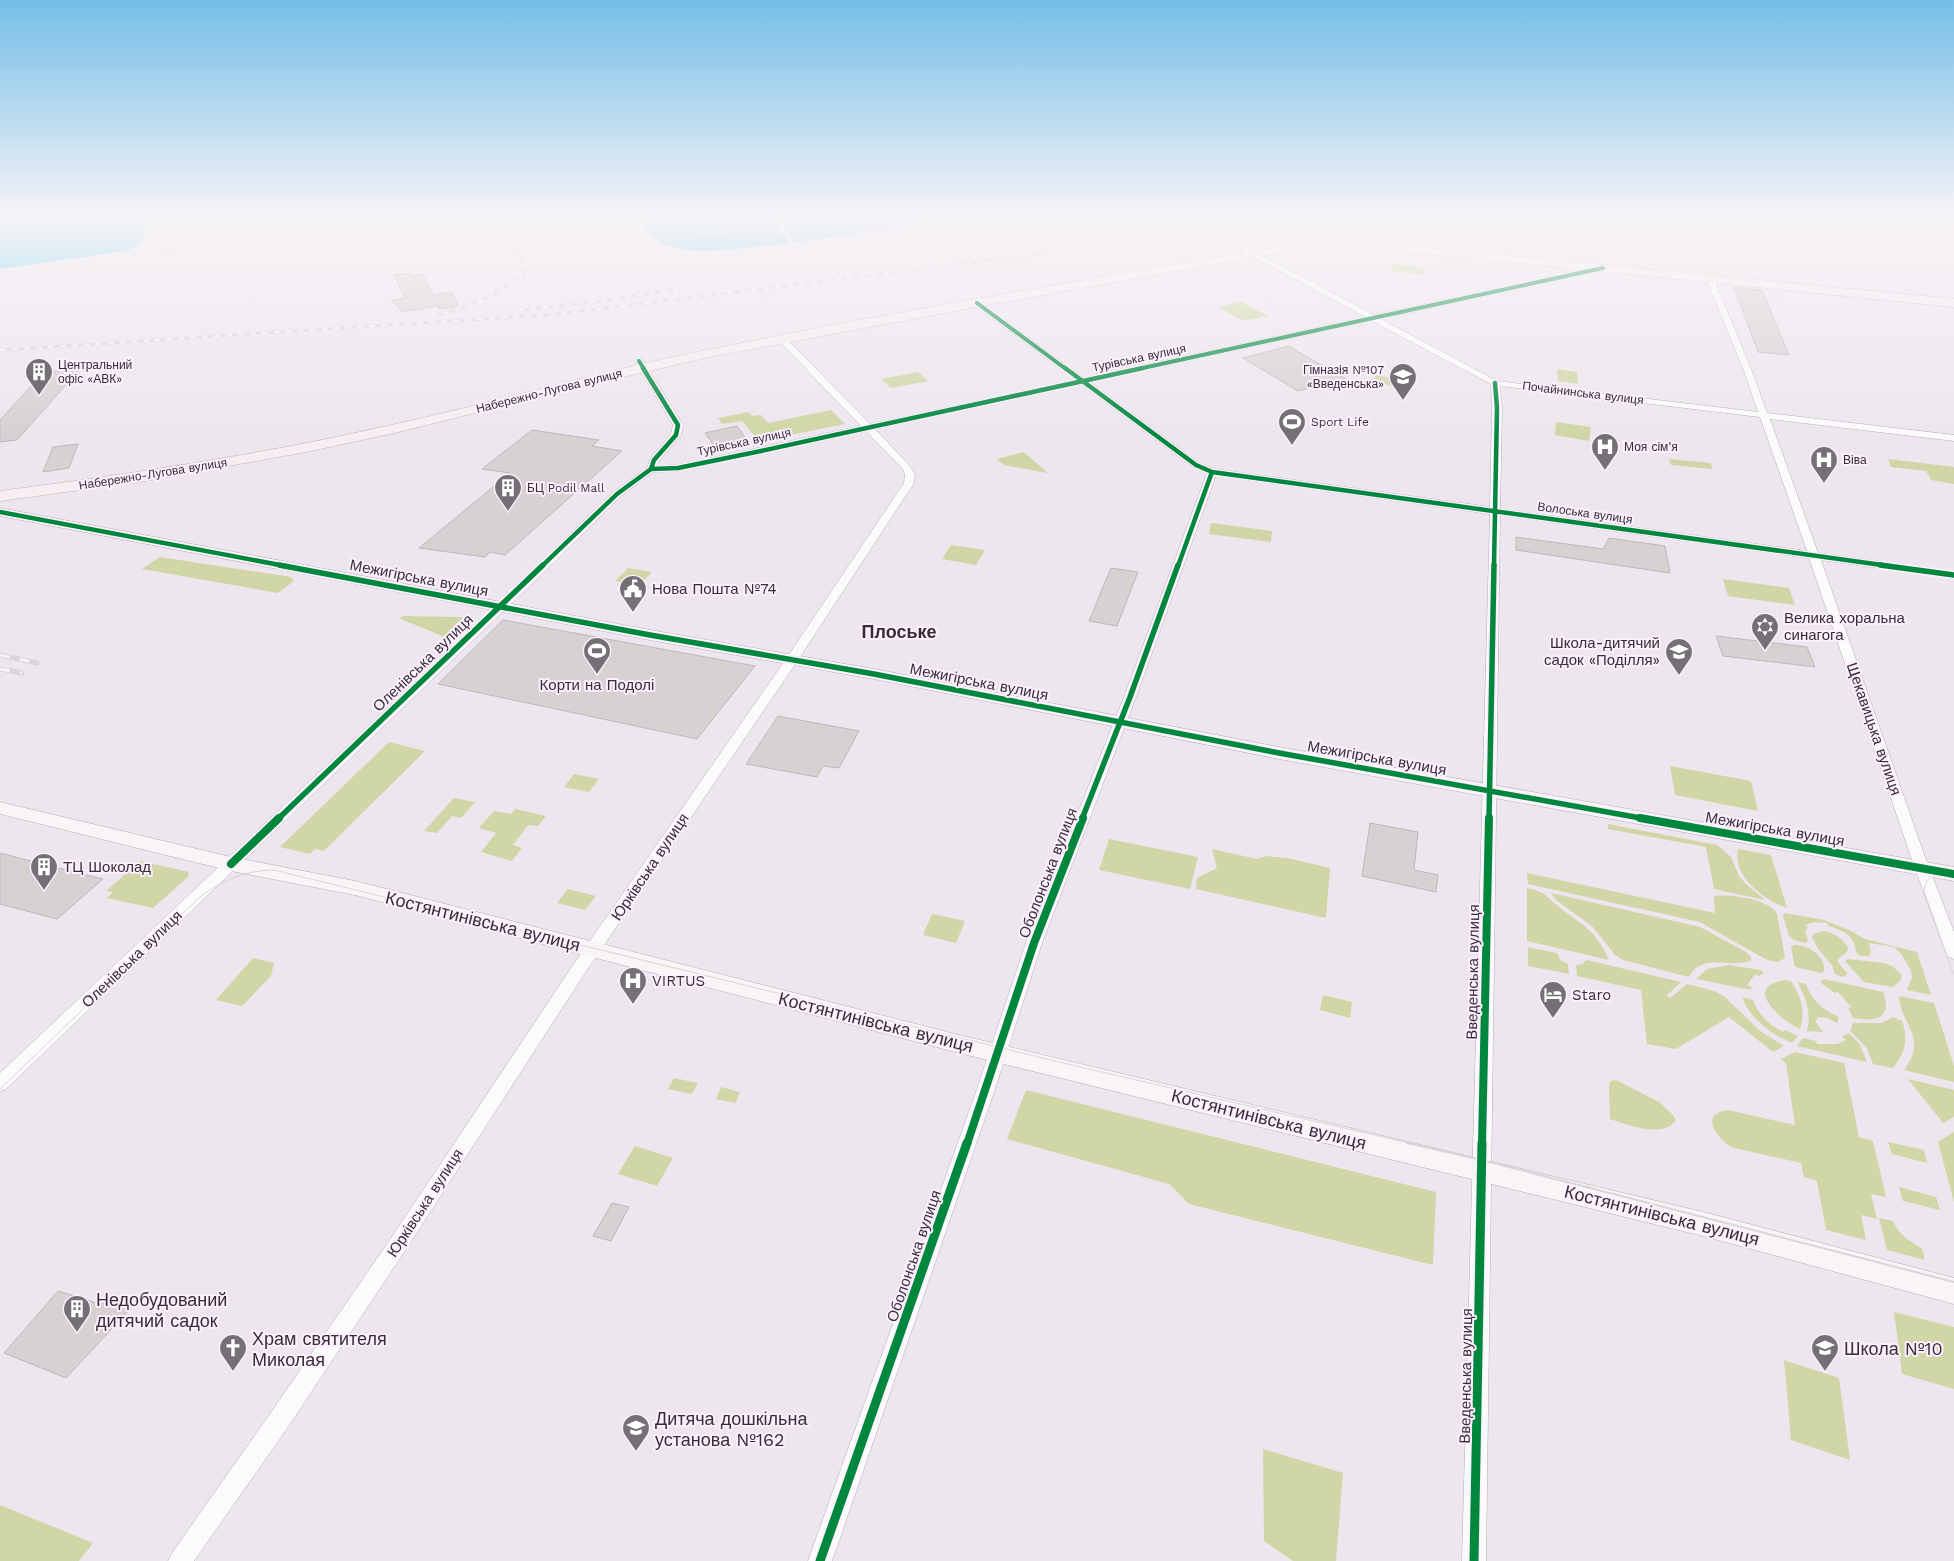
<svg xmlns="http://www.w3.org/2000/svg" width="1954" height="1561" viewBox="0 0 1954 1561" font-family="'Work Sans',sans-serif">
	<rect width="100%" height="100%" fill="#ede6ee"/>
	<!-- green -->
	<path fill="#d0d6a5" d="M1394,264L1426,268L1423,275L1391,271Z
		M1242,302L1268,316L1243,321L1218,307Z
		M1557,369L1577,372L1578,384L1558,381Z
		M918,372L928,381L891,388L881,379Z
		M1376,375L1413,382L1409,389L1372,382Z
		M831,410L845,424L759,441L742,421L722,424L718,418L749,412L752,416L761,415L768,423Z
		M1556,422L1591,427L1589,441L1555,435Z
		M1024,452L1048,473L1004,465L997,459Z
		M1669,459L1711,463L1712,469L1671,465Z
		M1888,459L1954,467V484L1931,480L1926,471L1891,467Z
		M1211,523L1272,531L1271,542L1209,534Z
		M951,545L985,550L976,565L942,559Z
		M160,557L291,577L294,581L278,593L142,569Z
		M628,568L652,572L639,586L615,581Z
		M1723,579L1789,588L1795,605L1728,596Z
		M403,616L460,617L463,618L444,637L399,618Z
		M389,742L425,751L324,851L315,849L310,854L280,847Z
		M1670,766L1751,781L1758,811L1675,795Z
		M574,774L599,779L589,792L564,787Z
		M454,798L475,802L461,818L452,816L437,833L424,831Z
		M515,809L546,816L538,826L528,825L513,845L522,848L512,861L481,852L496,833L479,828L494,811L511,814Z
		M1608,824L1717,845L1731,857L1739,876L1746,884L1765,900L1714,889L1706,847L1608,829Z
		M1109,839L1198,857L1190,889L1099,870Z
		M1212,849L1257,859L1266,856L1287,858L1330,868L1326,918L1196,889L1197,878L1217,868Z
		M1738,849L1771,855L1787,908C1764,900 1732,876 1738,849Z
		M140,861L189,872L188,877L153,908L107,898L113,892L106,891Z
		M1527,873L1715,913L1714,896C1728,894 1770,899 1777,914L1785,958L1778,962L1767,960L1700,922L1528,884Z
		M1527,888C1548,893 1544,895 1559,907C1583,926 1596,930 1609,960L1527,941Z
		M568,889L596,896L585,910L557,903Z
		M1551,893L1700,927L1746,952L1751,957V960C1734,970 1702,951 1689,977L1623,960L1615,955L1592,926L1557,901Z
		M1785,913L1824,920L1849,930L1865,939L1917,952L1931,995L1907,990L1912,977L1911,971L1902,955L1894,947L1869,943L1871,952L1869,956H1860C1854,951 1856,947 1853,941C1849,933 1837,928 1828,926L1827,923L1815,922L1805,925L1808,928L1805,931L1808,941L1805,943L1794,940L1789,936L1783,916Z
		M932,914L965,921L956,943L923,935Z
		M1823,931C1834,933 1843,938 1848,948L1847,952L1837,960L1839,964L1848,974L1843,977L1835,974L1832,965L1818,949L1812,937L1815,933Z
		M1795,945C1808,945 1826,956 1824,971L1821,973L1795,967L1791,947Z
		M1528,947L1557,953L1560,960L1568,964L1569,974L1528,966Z
		M253,958L274,963L271,976L242,1006L216,1000Z
		M1848,959L1884,963L1892,966L1901,974V980L1893,987L1864,982L1845,961Z
		M1586,960L1681,982L1667,995L1670,998L1687,984L1714,991L1725,997L1760,1031L1784,1046L1773,1052L1729,1017L1676,1049L1647,1044L1641,990L1577,976L1576,965L1583,964Z
		M1729,965L1760,970L1764,973L1759,976L1755,974L1747,985L1752,987L1751,990L1696,979L1707,969Z
		M1824,979L1883,992C1893,1019 1875,1022 1853,1018L1848,1007L1852,1008L1838,992L1835,993L1822,984L1821,981Z
		M1786,980L1791,981C1801,996 1806,1012 1800,1029C1780,1020 1741,986 1786,980Z
		M1798,982L1806,984C1811,1000 1824,1011 1839,1017L1837,1023L1828,1018L1819,1017L1815,1021L1823,1032L1807,1031C1812,1012 1805,998 1798,982Z
		M1323,995L1352,1002L1350,1018L1320,1010Z
		M1899,996L1934,1003L1954,1066V1082L1904,1070C1929,1036 1901,1027 1899,996Z
		M1742,997L1753,1000C1758,1015 1770,1025 1783,1032L1785,1030L1798,1036L1792,1043C1771,1034 1750,1019 1742,997Z
		M1893,1017L1902,1021C1909,1040 1905,1052 1893,1068L1873,1064L1867,1048L1850,1031L1853,1023H1882Z
		M1848,1033L1859,1043L1867,1062L1797,1046L1803,1038L1816,1041L1817,1044H1837L1846,1040L1842,1037Z
		M1795,1052L1844,1063L1859,1137L1873,1141L1886,1197L1871,1194L1877,1219L1861,1215L1866,1240L1826,1230L1817,1181L1804,1177L1801,1163L1734,1148C1717,1140 1698,1114 1728,1110L1795,1125L1786,1063L1781,1059Z
		M674,1078L698,1083L692,1094L668,1089Z
		M1908,1079L1954,1090V1117L1943,1123Z
		M1616,1080L1659,1102L1672,1114L1676,1120C1663,1139 1628,1125 1610,1119L1609,1085L1611,1081Z
		M721,1087L740,1092L735,1103L716,1099Z
		M1026,1090L1436,1192L1433,1265L1189,1204L1169,1184L1007,1139Z
		M1954,1132V1202L1938,1142Z
		M1888,1142L1924,1150L1927,1163L1892,1154Z
		M635,1146L673,1158L657,1186L618,1174Z
		M1899,1187L1936,1197L1940,1210L1903,1201Z
		M1879,1218L1893,1221C1898,1234 1910,1242 1922,1248L1925,1260L1887,1250Z
		M1894,1312L1954,1327V1389L1902,1374Z
		M1784,1360L1839,1378L1850,1460L1791,1440Z
		M1263,1449L1343,1473L1336,1561H1293L1264,1541Z
		M0,1505L93,1543L79,1561H0Z"/>
	<!-- water -->
	<path fill="#69cde5" d="M0,215H145C145,237 149,242 126,251L0,269Z
		M631,215H962C895,228 830,239 762,246C735,249 703,254 675,248C660,245 651,236 641,226L644,225L638,218L634,219Z
		M1864,215H1954V221Z"/>
	<!-- pier -->
	<path fill="#ede6ee" d="M777,219H781L784,225L787,226L835,223L786,227L794,243H789L778,228L694,235V234L777,227L779,225Z"/>
	<!-- building -->
	<path fill="#d7d1d1" stroke="#beb8ba" d="M411,273L413,276L422,274L434,295L452,292L458,306L439,309L438,306L402,312L392,300L405,298L394,275Z
		M1734,287L1762,290L1789,355L1758,352Z
		M1289,346L1302,354L1346,379L1298,391L1243,358Z
		M80,369L17,440L0,442V420L44,372Z
		M737,426L746,439L714,446L705,433Z
		M532,430L599,440L592,446L622,451L505,555L490,552L485,557L419,548L510,473L482,469Z
		M78,444L69,468L43,472L53,447Z
		M1516,537L1603,549L1609,538L1665,546L1670,573L1516,550Z
		M1111,568L1138,572L1117,626L1089,621Z
		M503,620L755,666L697,739L438,684Z
		M1716,636L1807,647L1815,667L1723,656Z
		M778,716L859,731L839,768L823,766L817,777L746,764Z
		M1370,823L1418,832L1414,870L1438,875L1436,892L1362,876Z
		M0,853L86,875L103,879L57,919L0,904Z
		M612,1203L629,1207L611,1241L593,1236Z
		M58,1291L94,1302L131,1308L66,1378L4,1353Z"/>
	<g fill="none" stroke-linecap="round" stroke-linejoin="round">
		<defs>
			<path id="street" d="M1241,247H1247L1374,315L1606,266V270H1603L1381,319L1497,381L1758,412L1744,371L1706,279L1713,277L1752,371L1767,413L1954,435V441L1770,419L1818,553L1954,572V578L1821,560L1925,857L1954,932V959L1948,957L1946,953L1911,857L1809,558L1500,515L1486,1561H1462L1490,514L1216,475L1136,697L1042,943L994,1092L832,1561H808L976,1092L1026,943L1124,697L1207,473L1193,467L1081,384L875,429L909,465L915,474L914,483L798,660L583,976L412,1240L288,1427L194,1561H168L172,1553L272,1411L398,1228L571,968L786,659L904,483L905,474L902,468L866,431L678,471L653,472L621,496L542,574L6,1089L0,1091V1073L534,570L613,492L647,468L651,458L671,434L673,425L635,361L636,359H642L683,425L681,435L659,461L657,466L678,465L861,426L779,341L778,339L782,337H785L870,424L1076,380L974,305V301H977L1084,378L1366,317L1241,251ZM1372,321L1491,384L1492,408L1490,507L1214,469L1199,463L1090,382ZM1500,386L1760,417L1807,551L1500,509L1502,408Z"/>
			<path id="secondary" d="M0,508L650,630L874,669L1279,747L1954,867V881L1279,759L874,679L650,640L0,516Z
				M0,802L231,857L355,881L963,1036L1707,1213L1954,1278V1304L1707,1237L963,1054L355,895L231,871L0,814Z"/>
			<path id="primary" d="M1336,242L1387,244L1954,299V307L1387,250L1301,249L977,307L710,357L563,391L390,434L306,452L146,481L0,501V491C130,474 259,455 387,426C496,402 602,371 711,349C907,309 1104,277 1301,243Z"/>
		</defs>
		<!-- street casing -->
		<use href="#street" stroke="#b3adb4" stroke-width="1"/>
		<!-- secondary casing -->
		<use href="#secondary" stroke="#b3adb4" stroke-width="1"/>
		<!-- primary casing -->
		<use href="#primary" stroke="#c4b5ba" stroke-width="1"/>
		<!-- street -->
		<use href="#street" fill="#fcfbfc" fill-rule="evenodd"/>
		<!-- secondary -->
		<use href="#secondary" fill="#f9f5f6" fill-rule="evenodd"/>
		<!-- primary -->
		<use href="#primary" fill="#f6eef1" fill-rule="evenodd"/>
		<!-- tram-far1 -->
		<path stroke="#d8d5d8" stroke-width="1" d="M1954,872C1938,871 1926,874 1924,891L1954,976
			M0,1089L202,895C224,880 247,870 274,870L1059,1062L1413,1144"/>
		<!-- tram -->
		<path stroke="#d8d5d8" stroke-width="2" d="M1407,1143L1482,1160L1954,1282"/>
		<defs>
			<path id="rail-far1" d="M153,253L214,243L412,217L447,218L469,221L500,235
				M518,310L586,303L680,289
				M431,316C466,309 497,297 524,273L525,265L492,215
				M154,340L559,314L1048,253
				M0,350L160,340"/>
			<path id="rail" d="M0,655L37,663
				M0,669L22,673"/>
		</defs>
		<!-- rail-far1 casing -->
		<use href="#rail-far1" stroke="#d8d5d8" stroke-width="3"/>
		<!-- rail casing -->
		<use href="#rail" stroke="#d8d5d8" stroke-width="5"/>
		<!-- rail-far1 -->
		<use href="#rail-far1" stroke="#fdeffe" stroke-width="2" stroke-dasharray="6" stroke-linecap="butt"/>
		<!-- rail -->
		<use href="#rail" stroke="#fdeffe" stroke-width="3" stroke-dasharray="10" stroke-linecap="butt"/>
		<defs>
			<path id="cycleway-far4" d="M977,303L1066,369
				M639,361L644,369
				M1138,369L1603,268"/>
			<path id="cycleway-far3" d="M1065,368L1196,465L1212,472L1178,566
				M651,469L678,468L761,451L1143,368
				M1212,472L1889,566
				M0,512L285,566
				M542,566L617,494L651,469L654,460L676,435L678,425L643,368
				M1494,566L1497,408L1495,383"/>
			<path id="cycleway-far2" d="M279,565L650,635L874,674L1279,753L1646,819
				M1880,565L1954,575
				M278,819L543,565
				M1082,819L1130,697L1178,565
				M1489,819L1494,565"/>
			<path id="cycleway-far1" d="M1640,818L1954,874
				M231,864L279,818
				M967,1144L1034,943L1083,818
				M1482,1144L1489,818"/>
			<path id="cycleway" d="M820,1561L967,1143
				M1474,1561L1482,1143"/>
		</defs>
		<!-- cycleway-far4 casing -->
		<use href="#cycleway-far4" stroke="#fdeffe" stroke-width="5.5"/>
		<!-- cycleway-far3 casing -->
		<use href="#cycleway-far3" stroke="#fdeffe" stroke-width="7"/>
		<!-- cycleway-far2 casing -->
		<use href="#cycleway-far2" stroke="#fdeffe" stroke-width="9"/>
		<!-- cycleway-far1 casing -->
		<use href="#cycleway-far1" stroke="#fdeffe" stroke-width="11"/>
		<!-- cycleway casing -->
		<use href="#cycleway" stroke="#fdeffe" stroke-width="12"/>
		<!-- cycleway-far4 -->
		<use href="#cycleway-far4" stroke="#00873e" stroke-width="4"/>
		<!-- cycleway-far3 -->
		<use href="#cycleway-far3" stroke="#00873e" stroke-width="4.5"/>
		<!-- cycleway-far2 -->
		<use href="#cycleway-far2" stroke="#00873e" stroke-width="5.5"/>
		<!-- cycleway-far1 -->
		<use href="#cycleway-far1" stroke="#00873e" stroke-width="8"/>
		<!-- cycleway -->
		<use href="#cycleway" stroke="#00873e" stroke-width="9"/>
	</g>
	<!-- sky -->
	<linearGradient id="sky" x2="0" y2="1"><stop stop-color="#75bee7"/><stop offset="0.5" stop-color="#f7f4f7"/><stop offset="1" stop-color="#f7f4f7" stop-opacity="0"/></linearGradient>
	<rect width="1954" height="434" fill="url(#sky)"/>
	<!-- icons -->
	<defs>
		<symbol id="building-pin" viewBox="-11 -11 22 30"><path d="M0 17L-7.5 6A9.5 9.5 0 1 1 7.5 6Z" fill="#756f76" stroke="#fdeffe"/><path d="M-4-6H4V6H1V3H-1V6H-4ZM-2.5-4.3h1.7v1.8h-1.7ZM.8-4.3h1.7v1.8H.8ZM-2.5-1h1.7V.8h-1.7ZM.8-1h1.7V.8H.8Z" fill="#fff"/></symbol>
		<symbol id="school-pin" viewBox="-11 -11 22 30"><path d="M0 17L-7.5 6A9.5 9.5 0 1 1 7.5 6Z" fill="#756f76" stroke="#fdeffe"/><path d="M0-5L7-2L0 1L-7-2ZM-4 1L0 2.5L4 1V4Q0 6-4 4Z" fill="#fff"/></symbol>
		<symbol id="stadium-pin" viewBox="-11 -11 22 30"><path d="M0 17L-7.5 6A9.5 9.5 0 1 1 7.5 6Z" fill="#756f76" stroke="#fdeffe"/><path d="M0-5a6.5 5 0 1 0 0 10a6.5 5 0 1 0 0-10ZM-3.5-1.8h7v3.6h-7Z" fill="#fff"/></symbol>
		<symbol id="hospital-pin" viewBox="-11 -11 22 30"><path d="M0 17L-7.5 6A9.5 9.5 0 1 1 7.5 6Z" fill="#756f76" stroke="#fdeffe"/><path d="M-5-5h3v3.5h4V-5h3V5h-3V1.5h-4V5h-3Z" fill="#fff"/></symbol>
		<symbol id="civic-pin" viewBox="-11 -11 22 30"><path d="M0 17L-7.5 6A9.5 9.5 0 1 1 7.5 6Z" fill="#756f76" stroke="#fdeffe"/><path d="M-.6-6.5H3V-4.5H.6V-3L4-1V1h2V6H-6V1h2V-1L-.6-3ZM-1.2 2.5V6h2.4V2.5Z" fill="#fff"/></symbol>
		<symbol id="synagogue-pin" viewBox="-11 -11 22 30"><path d="M0 17L-7.5 6A9.5 9.5 0 1 1 7.5 6Z" fill="#756f76" stroke="#fdeffe"/><path d="M0-6.5L5.6 3.2H-5.6ZM0 6.5L5.6-3.2H-5.6Z" fill="#fff"/></symbol>
		<symbol id="hotel-pin" viewBox="-11 -11 22 30"><path d="M0 17L-7.5 6A9.5 9.5 0 1 1 7.5 6Z" fill="#756f76" stroke="#fdeffe"/><path d="M-6-4.5h1.5V1H6V5H4.5V3h-9V5H-6ZM-4 0a1.8 1.8 0 1 1 3.6 0ZM.5 0V-2.5h3Q6-2.5 6 0Z" fill="#fff"/></symbol>
		<symbol id="church-pin" viewBox="-11 -11 22 30"><path d="M0 17L-7.5 6A9.5 9.5 0 1 1 7.5 6Z" fill="#756f76" stroke="#fdeffe"/><path d="M-1.2-6h2.4v3.5h3.3v2.4h-3.3V6h-2.4V-.1h-3.3v-2.4h3.3Z" fill="#fff"/></symbol>
	</defs>
	<g fill-rule="evenodd">
		<use href="#building-pin" x="23" y="356" width="32" height="43"/>
		<use href="#school-pin" x="1387" y="361" width="32" height="43"/>
		<use href="#stadium-pin" x="1276" y="406" width="32" height="43"/>
		<use href="#hospital-pin" x="1589" y="431" width="32" height="43"/>
		<use href="#hospital-pin" x="1808" y="444" width="32" height="43"/>
		<use href="#building-pin" x="492" y="472" width="32" height="43"/>
		<use href="#civic-pin" x="617" y="573" width="32" height="43"/>
		<use href="#synagogue-pin" x="1749" y="611" width="32" height="43"/>
		<use href="#stadium-pin" x="581" y="635" width="32" height="43"/>
		<use href="#school-pin" x="1663" y="636" width="32" height="43"/>
		<use href="#building-pin" x="28" y="851" width="32" height="43"/>
		<use href="#hospital-pin" x="617" y="965" width="32" height="43"/>
		<use href="#hotel-pin" x="1537" y="979" width="32" height="43"/>
		<use href="#building-pin" x="61" y="1293" width="32" height="43"/>
		<use href="#church-pin" x="217" y="1332" width="32" height="43"/>
		<use href="#school-pin" x="1809" y="1332" width="32" height="43"/>
		<use href="#school-pin" x="620" y="1412" width="32" height="43"/>
	</g>
	<g text-anchor="middle" dominant-baseline="central" stroke-width="4" stroke-linejoin="round" paint-order="stroke">
		<!-- far-street labels -->
		<g font-size="12" fill="#352f35" stroke="#fdeffe">
			<text transform="translate(1139 358) rotate(-12)">Турівська вулиця</text>
			<text transform="translate(549 391) rotate(-14)">Набережно-Лугова вулиця</text>
			<text transform="translate(1583 393) rotate(7)">Почайнинська вулиця</text>
			<text transform="translate(744 442) rotate(-12)">Турівська вулиця</text>
			<text transform="translate(153 474) rotate(-9)">Набережно-Лугова вулиця</text>
			<text transform="translate(1585 513) rotate(8)">Волоська вулиця</text>
		</g>
		<!-- far-poi labels -->
		<g font-size="12" fill="#352f35" stroke="#fdeffe" text-anchor="start">
			<text x="58" y="365">Центральний<tspan x="58" dy="14">офіс «АВК»</tspan></text>
			<text x="1384" y="370" text-anchor="end">Гімназія №107<tspan x="1384" dy="14">«Введенська»</tspan></text>
			<text x="1311" y="422">Sport Life</text>
			<text x="1624" y="447">Моя сім’я</text>
			<text x="1843" y="460">Віва</text>
			<text x="527" y="488">БЦ Podil Mall</text>
		</g>
		<!-- street labels -->
		<g font-size="15" fill="#352f35" stroke="#fdeffe">
			<text transform="translate(419 578) rotate(11)">Межигірська вулиця</text>
			<text transform="translate(423 663) rotate(-44)">Оленівська вулиця</text>
			<text transform="translate(979 682) rotate(11)">Межигірська вулиця</text>
			<text transform="translate(1874 729) rotate(71)">Щекавицька вулиця</text>
			<text transform="translate(1377 758) rotate(10)">Межигірська вулиця</text>
			<text transform="translate(1775 829) rotate(10)">Межигірська вулиця</text>
			<text transform="translate(650 867) rotate(-56)">Юрківська вулиця</text>
			<text transform="translate(1048 873) rotate(-69)">Оболонська вулиця</text>
			<text transform="translate(132 959) rotate(-44)">Оленівська вулиця</text>
			<text transform="translate(1473 972) rotate(-89)">Введенська вулиця</text>
			<text transform="translate(425 1203) rotate(-57)">Юрківська вулиця</text>
			<text transform="translate(914 1256) rotate(-71)">Оболонська вулиця</text>
			<text transform="translate(1466 1376) rotate(-89)">Введенська вулиця</text>
		</g>
		<!-- poi labels -->
		<g font-size="15" fill="#352f35" stroke="#fdeffe" text-anchor="start">
			<text x="652" y="589">Нова Пошта №74</text>
			<text x="1784" y="618">Велика хоральна<tspan x="1784" dy="17">синагога</tspan></text>
			<text x="1660" y="643" text-anchor="end">Школа-дитячий<tspan x="1660" dy="17">садок «Поділля»</tspan></text>
			<text x="597" y="685" text-anchor="middle">Корти на Подолі</text>
			<text x="63" y="867">ТЦ Шоколад</text>
			<text x="652" y="981">VIRTUS</text>
			<text x="1572" y="995">Staro</text>
		</g>
		<!-- quarter labels -->
		<g font-size="18" font-weight="bold" fill="#352f35" stroke="#fdeffe">
			<text x="899" y="631">Плоське</text>
		</g>
		<!-- near-street labels -->
		<g font-size="18" fill="#352f35" stroke="#fdeffe">
			<text transform="translate(483 921) rotate(14)">Костянтинівська вулиця</text>
			<text transform="translate(876 1022) rotate(14)">Костянтинівська вулиця</text>
			<text transform="translate(1269 1119) rotate(14)">Костянтинівська вулиця</text>
			<text transform="translate(1662 1215) rotate(14)">Костянтинівська вулиця</text>
		</g>
		<!-- near-poi labels -->
		<g font-size="18" fill="#352f35" stroke="#fdeffe" text-anchor="start">
			<text x="96" y="1299">Недобудований<tspan x="96" dy="21">дитячий садок</tspan></text>
			<text x="252" y="1338">Храм святителя<tspan x="252" dy="21">Миколая</tspan></text>
			<text x="1844" y="1348">Школа №10</text>
			<text x="655" y="1418">Дитяча дошкільна<tspan x="655" dy="21">установа №162</tspan></text>
		</g>
	</g>
</svg>
